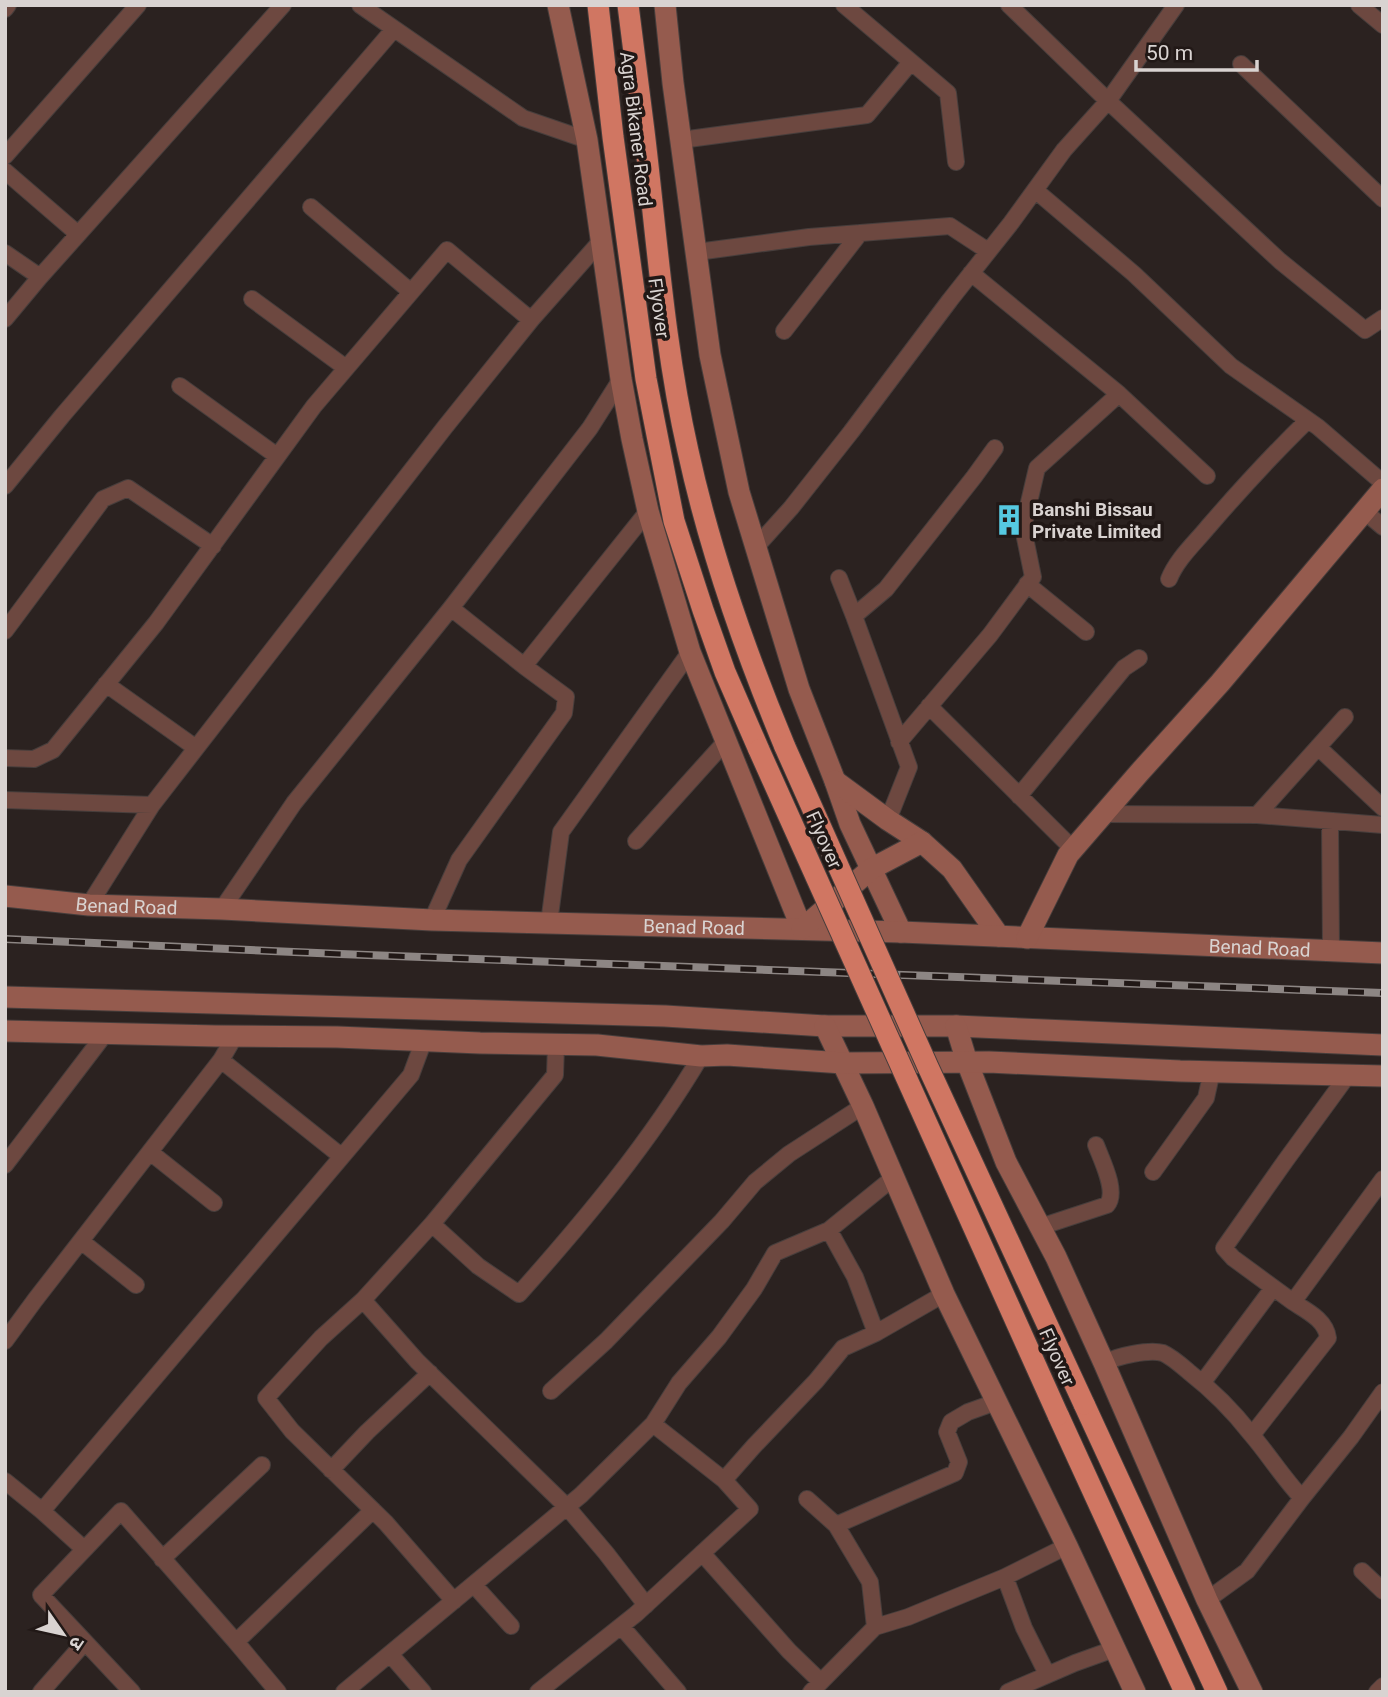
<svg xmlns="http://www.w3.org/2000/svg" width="1388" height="1697" viewBox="0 0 1388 1697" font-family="Roboto,'Noto Sans Devanagari',sans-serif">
	<rect width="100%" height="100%" fill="#2b2220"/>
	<!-- building -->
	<path fill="#433a38" d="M1005,508L1015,516L1013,531L996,521Z"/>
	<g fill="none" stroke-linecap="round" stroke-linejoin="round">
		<defs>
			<path id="street" d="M360,5L523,118L587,140
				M844,5L948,93L956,162
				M1009,5L1108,101L1280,261L1365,330L1383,318
				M1359,5L1383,25
				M5,9L8,5
				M1241,64L1383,199
				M681,140L867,115L911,62
				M5,156L138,5
				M5,171L78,234
				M1035,190L1134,274L1231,366L1318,427L1383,483
				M311,207L411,292
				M697,252L809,237L950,226L988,251
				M5,253L40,277
				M252,299L346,368
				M5,319L40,277L283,5
				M784,331L860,233
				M180,386L277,456
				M1119,394L1207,476
				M5,486L62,416L394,29
				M1364,511L1383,527
				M755,548L791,508L851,432L950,300L1011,223L1064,150L1108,101L1176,5
				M839,578L854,616
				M1169,579C1177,559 1194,544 1208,527C1240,490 1273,454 1308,420
				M1027,584L1086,632
				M5,631L103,499L128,488L213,546
				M524,666L648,511
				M106,684L196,748
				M929,706L1073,849
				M899,742L990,635L1033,577L1023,528L1037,468L1119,394L971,273
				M1318,747L1383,808
				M5,758L34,759L53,750L156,623L314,406L447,250L531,320
				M1019,796L1124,668L1139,658
				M5,800L152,805
				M1103,814L1257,815L1345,717
				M1257,815L1383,825
				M888,820L909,767L854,616L886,589L974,477L995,448
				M1330,821L1331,951
				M636,841L726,741
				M89,905L152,805L445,427L531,320L600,242
				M222,909L294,803L451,608L590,428L621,379
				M432,920L459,860L564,713L566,697L524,666L451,608
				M549,923L561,832L690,652
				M556,1045L555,1075L432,1224L478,1266L519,1294C585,1220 650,1142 701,1056
				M221,1060L341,1156
				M1348,1075L1286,1160L1224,1248L1233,1258L1293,1302L1383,1179
				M150,1152L214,1203
				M5,1165L105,1034
				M1153,1172L1206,1098L1212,1071
				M432,1224L363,1300L417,1361L567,1507L606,1553L646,1605
				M1040,1227L1107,1205C1118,1192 1102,1161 1096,1145
				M829,1230L855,1277L876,1333
				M81,1241L136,1285
				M363,1300L321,1338L266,1398L292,1431L386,1523L454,1601
				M5,1341L35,1300L221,1060L235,1036
				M1104,1363C1117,1356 1149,1349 1163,1353C1172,1357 1182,1366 1189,1372C1212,1390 1233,1411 1251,1434C1269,1455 1283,1478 1302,1498
				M1203,1382L1273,1288
				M551,1391L606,1341L722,1221L755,1182L789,1154L863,1106
				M653,1424L679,1383L719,1337L754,1289L775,1253L829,1230L893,1178
				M1252,1435L1328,1338C1326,1320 1307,1311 1293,1302
				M331,1470L367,1432L430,1373
				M724,1480L754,1446L816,1381L843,1348L876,1333L944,1294
				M5,1481L42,1511
				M807,1499L836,1525
				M84,1549L42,1511L411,1075L424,1040
				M702,1553L789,1651L821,1682
				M162,1559L262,1465
				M1362,1571L1383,1591
				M474,1585L511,1626
				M1207,1600L1247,1571L1302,1498L1351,1437L1383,1392
				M621,1626L678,1692
				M875,1627L870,1582L836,1525L955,1473L959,1462L947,1432L951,1422L968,1412L996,1402
				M390,1654L423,1692
				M1047,1674L1024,1628L1005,1577L1067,1546
				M41,1692L85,1642
				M132,1692L41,1595L121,1511L236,1642
				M278,1692L236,1642L373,1510
				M344,1692L581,1495L653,1424L724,1480L750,1509L636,1614L538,1692
				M811,1692L875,1627L908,1617L1005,1577
				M1008,1692L1075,1663L1114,1649
				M1377,1692L1383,1686"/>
			<g id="secondary">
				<path d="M558,5L587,140L621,379L632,439L648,511L690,652L802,929"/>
				<path d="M665,5L673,83L710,355L739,492L799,689L835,781L850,824L901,932"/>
				<path d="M835,781L888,820L922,842L952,869L999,936"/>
				<path id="s1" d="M5,896L89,905L222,909L432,920L901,932L1383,953"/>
				<path d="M802,929L871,869L922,842"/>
				<path d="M1027,938L1068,855L1139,773L1220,683L1383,489"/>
				<path d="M5,997L665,1016L825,1026H956L1383,1045"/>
				<path d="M825,1026L863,1106L944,1294L1067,1546L1135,1692"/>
				<path d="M956,1026L967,1062L1006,1162L1056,1257L1104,1363L1207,1600L1252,1692"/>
				<path d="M5,1031L216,1036L337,1037L480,1043L597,1045L701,1056L727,1055L843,1063L989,1062L1180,1071L1383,1076"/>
			</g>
			<path id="highway" d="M598,5L613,137L646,379L674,521L703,610L725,672L759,750
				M628,5C633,47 639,89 644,131C657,238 664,346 688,451C710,552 745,651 785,747
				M1084,1404L1217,1692
				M1058,1415L1185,1692"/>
		</defs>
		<!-- street casing -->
		<use href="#street" stroke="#473e3c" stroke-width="18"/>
		<!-- secondary casing -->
		<use href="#secondary" stroke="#473e3c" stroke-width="23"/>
		<!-- highway casing -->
		<use href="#highway" stroke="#473e3c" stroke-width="23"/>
		<!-- street -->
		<use href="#street" stroke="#6d4840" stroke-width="16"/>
		<!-- secondary -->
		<use href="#secondary" stroke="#955b4e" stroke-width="21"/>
		<!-- highway -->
		<use href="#highway" stroke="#d07662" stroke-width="21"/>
		<defs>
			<path id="rail" d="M5,939L340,954L1383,993"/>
		</defs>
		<!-- rail casing -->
		<use href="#rail" stroke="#8d8684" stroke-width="8"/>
		<!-- rail -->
		<use href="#rail" stroke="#211816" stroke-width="5" stroke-dasharray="16" stroke-linecap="butt"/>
		<defs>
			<path id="highway-bridge" d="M785,747L928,1067L1084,1404
				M759,750L1058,1415"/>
		</defs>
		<!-- highway-bridge casing -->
		<use href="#highway-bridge" stroke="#473e3c" stroke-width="23" stroke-linecap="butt"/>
		<!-- highway-bridge -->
		<use href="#highway-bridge" stroke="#d07662" stroke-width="21"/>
	</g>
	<!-- icons -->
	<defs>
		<symbol id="building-bare" viewBox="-9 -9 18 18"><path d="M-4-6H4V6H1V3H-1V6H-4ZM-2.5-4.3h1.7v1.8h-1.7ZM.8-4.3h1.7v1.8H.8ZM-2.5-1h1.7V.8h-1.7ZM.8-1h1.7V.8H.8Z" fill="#56c9e1" stroke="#211816" stroke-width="2.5" paint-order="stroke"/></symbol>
	</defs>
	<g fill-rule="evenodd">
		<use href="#building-bare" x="987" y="498" width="44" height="44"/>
	</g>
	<g text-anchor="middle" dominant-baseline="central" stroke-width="7" stroke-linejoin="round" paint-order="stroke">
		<!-- street labels -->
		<g font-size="19" fill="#d9d3d1" stroke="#211816">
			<text transform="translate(636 129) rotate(83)">Agra Bikaner Road</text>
			<text transform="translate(659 308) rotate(82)">Flyover</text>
			<text transform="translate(824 840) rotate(66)">Flyover</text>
			<text stroke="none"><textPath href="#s1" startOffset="122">Benad Road</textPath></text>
			<text stroke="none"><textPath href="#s1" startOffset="690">Benad Road</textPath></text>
			<text stroke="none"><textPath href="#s1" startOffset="1256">Benad Road</textPath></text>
			<text transform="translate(1057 1357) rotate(66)">Flyover</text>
		</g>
		<!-- poi labels -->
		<g font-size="19" font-weight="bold" fill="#d9d3d1" stroke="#211816" text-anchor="start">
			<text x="1032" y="509">Banshi Bissau<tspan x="1032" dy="22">Private Limited</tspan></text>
		</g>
	</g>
	<!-- border -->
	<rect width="1388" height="1697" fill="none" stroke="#d9d3d1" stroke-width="14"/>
	<!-- north arrow -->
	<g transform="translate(63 1634) rotate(124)" stroke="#211816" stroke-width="5" paint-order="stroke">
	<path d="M0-5L12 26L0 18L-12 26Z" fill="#d9d3d1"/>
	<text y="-10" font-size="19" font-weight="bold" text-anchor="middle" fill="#d9d3d1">उ</text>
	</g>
	<!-- scale -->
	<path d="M1136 60v10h121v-10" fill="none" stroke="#d9d3d1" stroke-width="3.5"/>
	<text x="1146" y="60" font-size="21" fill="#d9d3d1" stroke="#211816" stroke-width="5" paint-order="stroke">50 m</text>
</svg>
